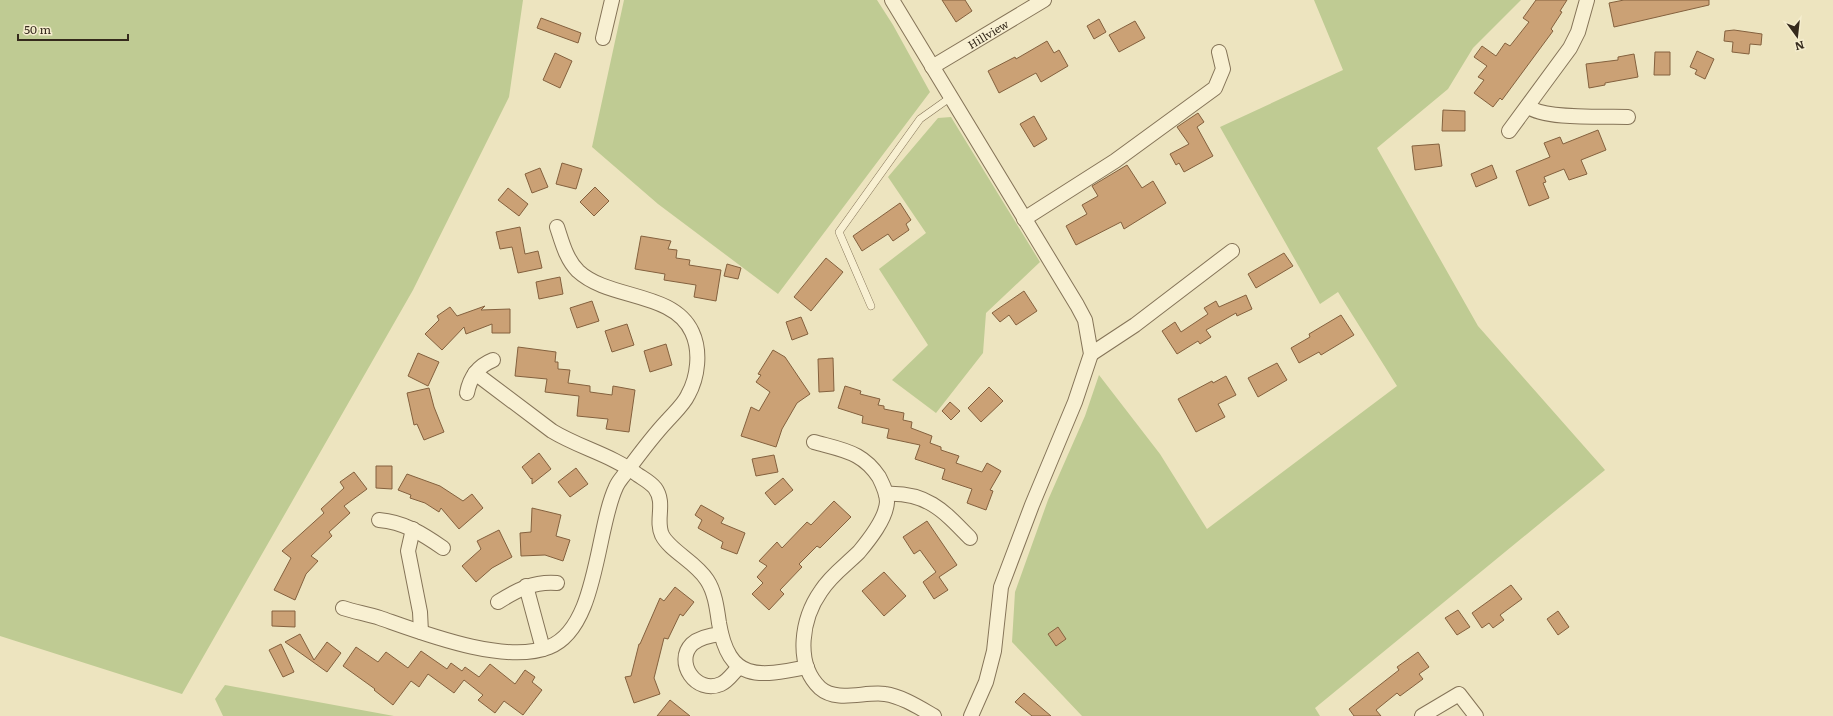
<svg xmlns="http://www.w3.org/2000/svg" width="1833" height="716" viewBox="0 0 1833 716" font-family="Literata,serif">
	<rect width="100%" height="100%" fill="#ede4bf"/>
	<!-- green -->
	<path fill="#bfcb93" d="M0,0H523L509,97L413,290L182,694L0,636Z
		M624,0H877L893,25L930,92L778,294L658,204L592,147Z
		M1314,0H1521L1473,48L1448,89L1377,148L1478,326L1605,470L1315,708L1320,716H1082L1012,642L1015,592L1048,500L1085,416L1099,375L1160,454L1207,529L1397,386L1338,292L1320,304L1220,127L1343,70Z
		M951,117L1040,262L986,313L983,353L936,413L892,380L928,345L879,269L926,233L888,177L938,118Z
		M225,685L394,716H223L215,699Z"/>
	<!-- building -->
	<path fill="#cba175" stroke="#84613e" d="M942,0H965L972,11L956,22Z
		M1536,0H1567L1560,11L1562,12L1551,29L1553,31L1502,100L1500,98L1493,107L1474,93L1484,80L1478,77L1487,66L1474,57L1482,46L1496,56L1505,43L1510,46L1529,22L1523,18Z
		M1624,0H1709V5L1614,27L1609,3Z
		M541,18L581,33L578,43L537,28Z
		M1099,19L1106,32L1094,39L1087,26Z
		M1135,21L1145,38L1119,52L1109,35Z
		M1734,30L1762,34L1761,45L1750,44L1749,54L1732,52L1733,42L1724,41L1725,31Z
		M1047,41L1054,53L1059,50L1068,66L1041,82L1036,73L999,93L988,71L1015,57L1016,59Z
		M1697,51L1714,59L1705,79L1695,74L1697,70L1690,67Z
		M1655,52H1670V75H1654Z
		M555,53L572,61L560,88L543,80Z
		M1634,54L1638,77L1605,83V85L1589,88L1586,64L1618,60V57Z
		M1443,110L1465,111V131H1442Z
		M1198,113L1204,122L1197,127L1213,156L1184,172L1179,163L1176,165L1170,154L1189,144L1177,127Z
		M1034,116L1047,139L1034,147L1020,124Z
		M1598,130L1606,150L1581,160L1587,174L1569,180L1564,169L1544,177L1546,182L1543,183L1549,198L1529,206L1516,171L1550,157L1544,143L1560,137L1563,144Z
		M1439,144L1442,166L1415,170L1412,146Z
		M562,163L582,169L576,189L556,184Z
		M1127,165L1142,188L1153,181L1166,203L1124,229L1121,222L1076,245L1066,226L1087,214L1082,205L1098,196L1092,186Z
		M1492,165L1497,178L1476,187L1471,174Z
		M540,168L548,187L532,193L525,174Z
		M595,187L609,201L594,216L580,202Z
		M508,188L528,204L519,216L498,200Z
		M900,203L911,220L906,224L909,230L893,241L888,234L862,251L853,236Z
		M520,227L525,254L538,251L542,268L518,273L512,247L500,249L496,232Z
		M641,236L671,241L668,249L677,250L676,258L690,260L689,265L721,270L716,301L694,297L696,285L664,280L665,274L635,269Z
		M1284,253L1293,266L1256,288L1248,274Z
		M826,258L843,272L811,311L794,297Z
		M727,264L741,268L738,279L724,276Z
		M560,277L563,294L539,299L536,282Z
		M1024,291L1037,311L1016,325L1009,315L1000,322L992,313Z
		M1246,295L1252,309L1237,316L1236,313L1206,330L1211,337L1200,344L1198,341L1177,354L1162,331L1175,322L1181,332L1208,314L1204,308L1216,301L1219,307Z
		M592,301L599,321L577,328L570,308Z
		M485,306L481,310L510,309V333H492V324L466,334L464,327L442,350L425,334L439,320L437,316L450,307L457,316Z
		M1341,315L1354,335L1321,355L1319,352L1299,363L1291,348L1310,337L1309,334Z
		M801,317L808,334L792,340L786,322Z
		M627,324L634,345L612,352L605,331Z
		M666,344L672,365L650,372L644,351Z
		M518,347L556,352L555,362H558V369L570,370L568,383L590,386V392L612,395L613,386L635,390L629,432L606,429L608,419L577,416L579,396L545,392L547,379L515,376Z
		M773,350L785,357L810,394L797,403L782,429L776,447L741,436L751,407L759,411L770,392L756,382L761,375L758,374Z
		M418,353L439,362L428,386L408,376Z
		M833,358L834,391L819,392L818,359Z
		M1277,363L1287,380L1258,397L1248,378Z
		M1226,376L1236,395L1218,404L1225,417L1196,432L1178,399L1212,381L1213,383Z
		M845,386L861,391L860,394L880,399L878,405L884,406V409L904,413L903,420L912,422L911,428L932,436L930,443L941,447V450L959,456L956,463L982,472L987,463L1001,471L990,490L993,491L986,510L967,503L972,489L942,479L945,469L915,459L920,445L887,438L889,429L862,423L863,416L838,408Z
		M989,387L1003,401L981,422L968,408Z
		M429,388L434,407L444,432L424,440L417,424L414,425L407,393Z
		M950,402L960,411L951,420L942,411Z
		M539,453L551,469L532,484V478L531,479L522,467Z
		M774,455L778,472L756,476L752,459Z
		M376,466H392V489L376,488Z
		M576,468L588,484L570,497L558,482Z
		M354,472L367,489L344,506L350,513L329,532L332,536L311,556L318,561L306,574L295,600L274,590L291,558L282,551L324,513L321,509L344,488L340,482Z
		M407,474L440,486L463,501L472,494L483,508L459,529L441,508L439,512L425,503L410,498L411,495L398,490Z
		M783,478L793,490L775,505L765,493Z
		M834,501L851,517L820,548L817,546L799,564L802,567L780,590L784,594L769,610L752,594L763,583L757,577L767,566L759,561L777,542L782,548L807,522L811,525Z
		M701,505L724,518L721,523L745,533L737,554L721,548L723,542L698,528L702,520L695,515Z
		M532,508L561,515L556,536L570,540L563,561L545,555L521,556L520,533L531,532Z
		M927,521L957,565L939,577L948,590L934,599L923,582L936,572L920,550L914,554L903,537Z
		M499,530L512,557L492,568L476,582L462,566L481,549L477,541Z
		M884,572L906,596L884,616L862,591Z
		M1511,585L1522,599L1500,615L1504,620L1493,628L1489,623L1482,628L1472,613Z
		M675,587L694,602L683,616L680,614L668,639L664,638L654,678L660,694L634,703L625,677L631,676L639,644H640L660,598L664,601Z
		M1458,610L1470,627L1457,635L1445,618Z
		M272,611H295V627L272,626Z
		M1558,611L1569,627L1558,635L1547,619Z
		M1058,627L1066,639L1056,646L1048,634Z
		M300,634L314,660L327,642L341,653L327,672L285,642Z
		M281,644L294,672L283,677L269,650Z
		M356,647L378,662L386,652L408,668L421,651L447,669L451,663L462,671L465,667L479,677L490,664L515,684L525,670L535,677L532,682L542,690L523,715L504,701L495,713L478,700L483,695L464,680L454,693L428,674L419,687L411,681L393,705L374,690L375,689L343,666Z
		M1418,652L1429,667L1419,674L1423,679L1400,696L1397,693L1376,710L1381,716H1354L1349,709L1399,670L1397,667Z
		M1024,693L1051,716H1032L1015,702Z
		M670,700L690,716H657Z"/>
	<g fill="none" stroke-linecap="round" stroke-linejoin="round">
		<defs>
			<path id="lane" d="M871,306L839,232L920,119L951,97"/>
			<g id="street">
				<path d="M892,0L1077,305L1085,320L1091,354L1075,402L1032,505L1001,587L994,651L986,682L971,716"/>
				<path d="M603,38L612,0"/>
				<path id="s1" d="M932,67L1044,0"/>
				<path d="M1528,106C1541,120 1608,116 1628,117"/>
				<path d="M1509,131L1570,48L1578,32L1587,0"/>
				<path d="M1024,219L1115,161L1215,88L1223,69L1219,52"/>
				<path d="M1091,354L1135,325L1232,251"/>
				<path d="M475,373L552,431C580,448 612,455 638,475C644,479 650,482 655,488C666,503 655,520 662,535C670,551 696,562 707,580C715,592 717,609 719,623C729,682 758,677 807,667"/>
				<path d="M467,393C470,377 478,366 493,360"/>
				<path d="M814,442C828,446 845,449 857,456C866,461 873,468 879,477C883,485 887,493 887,502C886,519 869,540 859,552C846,565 831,575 821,591C802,618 794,663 820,688C837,703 865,691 885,694C901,696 920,708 934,716"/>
				<path d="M886,494C927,492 944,511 970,538"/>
				<path d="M379,520C404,522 423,534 443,548"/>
				<path d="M413,529L408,551L420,612L421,632"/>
				<path d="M526,586L543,649"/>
				<path d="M498,602C517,590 534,581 557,583"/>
				<path d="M343,608C355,612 368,614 380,618C423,633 505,665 549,647C598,628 596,529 616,487C618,482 621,479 624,475C638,456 651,438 667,421C674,413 684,404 688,395C698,377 701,351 692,332C673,291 609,300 578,271C566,259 562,242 557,227"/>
				<path d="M721,634C712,635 700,637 692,644C674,662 696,695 721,684C728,681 733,673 739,667"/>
				<path d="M1422,716L1459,694L1476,716"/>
			</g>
		</defs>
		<!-- lane casing -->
		<use href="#lane" stroke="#857458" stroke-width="8"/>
		<!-- street casing -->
		<use href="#street" stroke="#857458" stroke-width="16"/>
		<!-- lane -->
		<use href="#lane" stroke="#f8f0d2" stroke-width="7"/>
		<!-- street -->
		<use href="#street" stroke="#f8f0d2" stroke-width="14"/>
	</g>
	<g text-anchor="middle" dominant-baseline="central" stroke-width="3" stroke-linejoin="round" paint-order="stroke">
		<!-- street labels -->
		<g font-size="11" fill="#352a1c" stroke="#f5edce">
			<text stroke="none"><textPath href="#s1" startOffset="65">Hillview</textPath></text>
		</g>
	</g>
	<!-- north arrow -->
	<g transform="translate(1797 36) rotate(165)" stroke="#f5edce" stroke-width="3" paint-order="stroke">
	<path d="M0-3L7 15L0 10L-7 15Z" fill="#352a1c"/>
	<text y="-6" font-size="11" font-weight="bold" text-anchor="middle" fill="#352a1c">N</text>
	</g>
	<!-- scale -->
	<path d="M18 34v6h110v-6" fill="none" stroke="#352a1c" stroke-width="2"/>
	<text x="24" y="34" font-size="12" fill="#352a1c" stroke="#f5edce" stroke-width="3" paint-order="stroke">50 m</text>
</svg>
